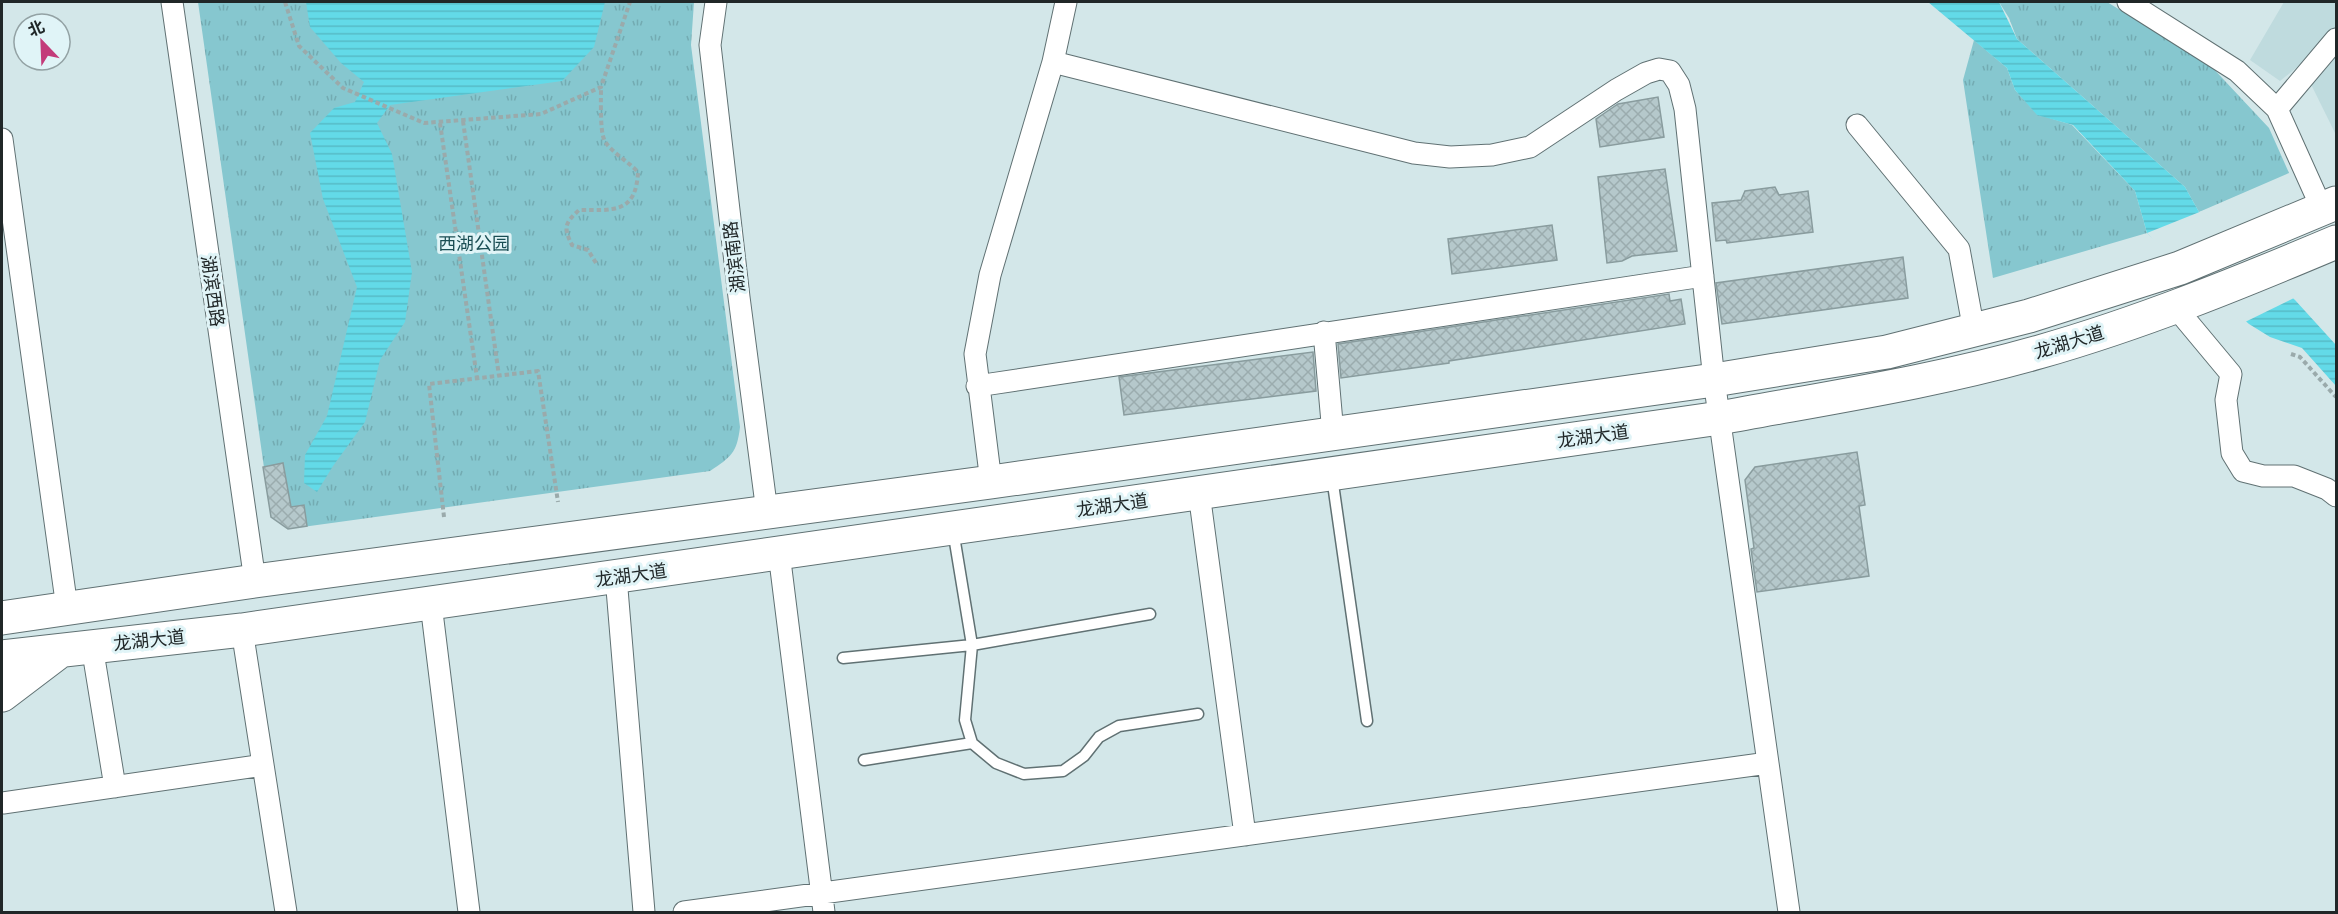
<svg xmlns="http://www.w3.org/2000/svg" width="2338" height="914" viewBox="0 0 2338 914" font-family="'PT Sans','Noto Sans SC',sans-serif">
	<defs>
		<pattern id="park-tufts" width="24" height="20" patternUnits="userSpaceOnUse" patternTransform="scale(1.5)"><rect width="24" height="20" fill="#86c7cf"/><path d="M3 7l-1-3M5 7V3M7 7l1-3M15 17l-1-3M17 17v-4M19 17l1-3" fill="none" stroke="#73abb2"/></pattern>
		<pattern id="water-rules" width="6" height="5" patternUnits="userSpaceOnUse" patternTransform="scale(1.5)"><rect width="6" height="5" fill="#63dae8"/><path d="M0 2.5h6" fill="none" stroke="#56bbc7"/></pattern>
		<pattern id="building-cross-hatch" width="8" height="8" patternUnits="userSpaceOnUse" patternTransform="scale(1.5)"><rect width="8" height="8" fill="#b5c8cb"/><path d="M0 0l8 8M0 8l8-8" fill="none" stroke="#9bacae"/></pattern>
	</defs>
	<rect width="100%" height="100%" fill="#d3e7e9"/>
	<!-- built -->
	<path fill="#bfdbde" d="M2284,2H2336V135L2301,64L2280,81L2250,60Z"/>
	<!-- park -->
	<path fill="url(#park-tufts)" d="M198,2H694L691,45L740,427C737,453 731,457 710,471L288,529L271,517Z
		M1999,2H2107L2210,65L2269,128L2289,173L2199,212L2185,187L2017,39L2009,18Z
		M1974,40L2007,68L2015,90L2037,114L2072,125L2135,191L2147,233L1993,278L1963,80Z"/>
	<!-- water -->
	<path fill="url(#water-rules)" d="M306,2H605L594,47L562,81L390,105L377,123L392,154L412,272L405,322L380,360L365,422L333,466L317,492L304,483L305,455L327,416L357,287L323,199L310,133L334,108L355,102L364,82L341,63L310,27Z
		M1928,2H1999L2017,39L2185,187L2199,212L2295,300L2336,345V386L2302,348L2270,337L2249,324L2147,233L2135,191L2073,125L2037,115L2015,90L2007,68Z"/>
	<!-- pier -->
	<path fill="#d3e7e9" d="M2202,211L2296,297L2243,323L2180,266L2147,233Z"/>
	<!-- building -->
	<path fill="url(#building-cross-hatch)" stroke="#899c9e" stroke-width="1.5" d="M1658,97L1664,137L1600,147L1596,119L1618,104Z
		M1665,169L1677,251L1632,256L1622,261L1607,263L1598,177Z
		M1775,187L1779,195L1808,191L1813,232L1727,243L1726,240L1716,241L1712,203L1741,200L1745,191Z
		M1552,225L1557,260L1452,274L1448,239Z
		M1903,257L1908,298L1722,324L1716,283Z
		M1669,294L1670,301L1681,299L1685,324L1449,361V363L1341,378L1338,344Z
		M1313,352L1316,391L1124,415L1119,377Z
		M1857,452L1865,505L1859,506L1869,576L1757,592L1751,549L1754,548L1745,480L1755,467Z
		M283,463L291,507L304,505L307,526L288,529L271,517L263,467Z"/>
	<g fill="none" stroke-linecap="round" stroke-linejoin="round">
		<defs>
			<path id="service" d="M1332,477L1367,721
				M953,530L972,645L965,720L972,743L996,763L1024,774L1063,771L1084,756L1099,737L1119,726L1198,714
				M843,658L972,645L1150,614
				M864,760L972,743"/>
			<path id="minor" d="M172,2L255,581
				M716,2L710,45L739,297L767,512
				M2128,2L2237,71L2277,109L2322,209
				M1053,62L1414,153L1450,157L1492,155L1530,147L1616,90L1646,73L1659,69L1670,71L1679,85L1685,109L1714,380L1789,912
				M2277,109L2336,39
				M1857,125L1959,249L1974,331
				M2,139L67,608
				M2176,308L2231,374L2226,400L2232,453L2243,471L2263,476H2294L2327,489L2336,496
				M1324,332L1333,434
				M977,386L1703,276
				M991,482L975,354L990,275L1053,62L1066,2
				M1199,493L1245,835
				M779,553L824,912
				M616,577L644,912
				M431,604L469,912
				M242,630L286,912
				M92,646L115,787
				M3,803L263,765
				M684,912L1768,763"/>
			<path id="primary" d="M2,618L255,581L991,482L1714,380L1887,352L2029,316L2180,268L2336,203
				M2,657L242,630L1720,418C1827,398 1934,382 2039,352C2141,323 2239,283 2336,242
				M2,695L60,651"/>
		</defs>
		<!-- service casing -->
		<use href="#service" stroke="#607173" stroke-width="13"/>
		<!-- minor casing -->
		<use href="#minor" stroke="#607173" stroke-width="23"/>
		<!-- primary casing -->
		<use href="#primary" stroke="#607173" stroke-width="35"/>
		<!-- path -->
		<path stroke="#9aaaab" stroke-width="4" stroke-dasharray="4.5 3" stroke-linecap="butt" d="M285,2L299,46L343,88L424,123L541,114L601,87L630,2
			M463,121L499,376
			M440,123L477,378
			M596,263L588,250L572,245C563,227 565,223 579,210C613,210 636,214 638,172C630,163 607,149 604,139C600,131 601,98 601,87
			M2291,354L2300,357L2336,397
			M444,517L429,384L538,371L558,502"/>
		<!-- service -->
		<use href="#service" stroke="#fff" stroke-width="10"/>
		<!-- minor -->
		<use href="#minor" stroke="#fff" stroke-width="21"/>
		<!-- primary -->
		<use href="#primary" stroke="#fff" stroke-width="33"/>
	</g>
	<g text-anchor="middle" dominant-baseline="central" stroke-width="6" stroke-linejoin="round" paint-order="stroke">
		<!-- park labels -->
		<g font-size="18" fill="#1a4e54" stroke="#e0f4f7">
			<text x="474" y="243">西湖公园</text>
		</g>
		<!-- street labels -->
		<g font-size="18" fill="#202728" stroke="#e0f4f7">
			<text transform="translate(734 257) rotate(-97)">湖滨南路</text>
			<text transform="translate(213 291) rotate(82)">湖滨西路</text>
			<text transform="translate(2069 342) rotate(-17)">龙湖大道</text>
			<text transform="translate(1593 436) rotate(-8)">龙湖大道</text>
			<text transform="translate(1112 505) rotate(-8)">龙湖大道</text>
			<text transform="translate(631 575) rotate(-8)">龙湖大道</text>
			<text transform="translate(149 640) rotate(-6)">龙湖大道</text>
		</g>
	</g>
	<!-- border -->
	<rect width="2338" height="914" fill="none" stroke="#202728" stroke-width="6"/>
	<!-- north arrow -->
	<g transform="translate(42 42) rotate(337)"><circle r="28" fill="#e0f4f7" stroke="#93a2a4" stroke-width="1.5"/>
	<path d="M0-4.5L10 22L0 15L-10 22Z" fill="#c33b7a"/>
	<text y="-9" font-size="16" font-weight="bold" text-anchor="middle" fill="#202728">北</text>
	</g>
</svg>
